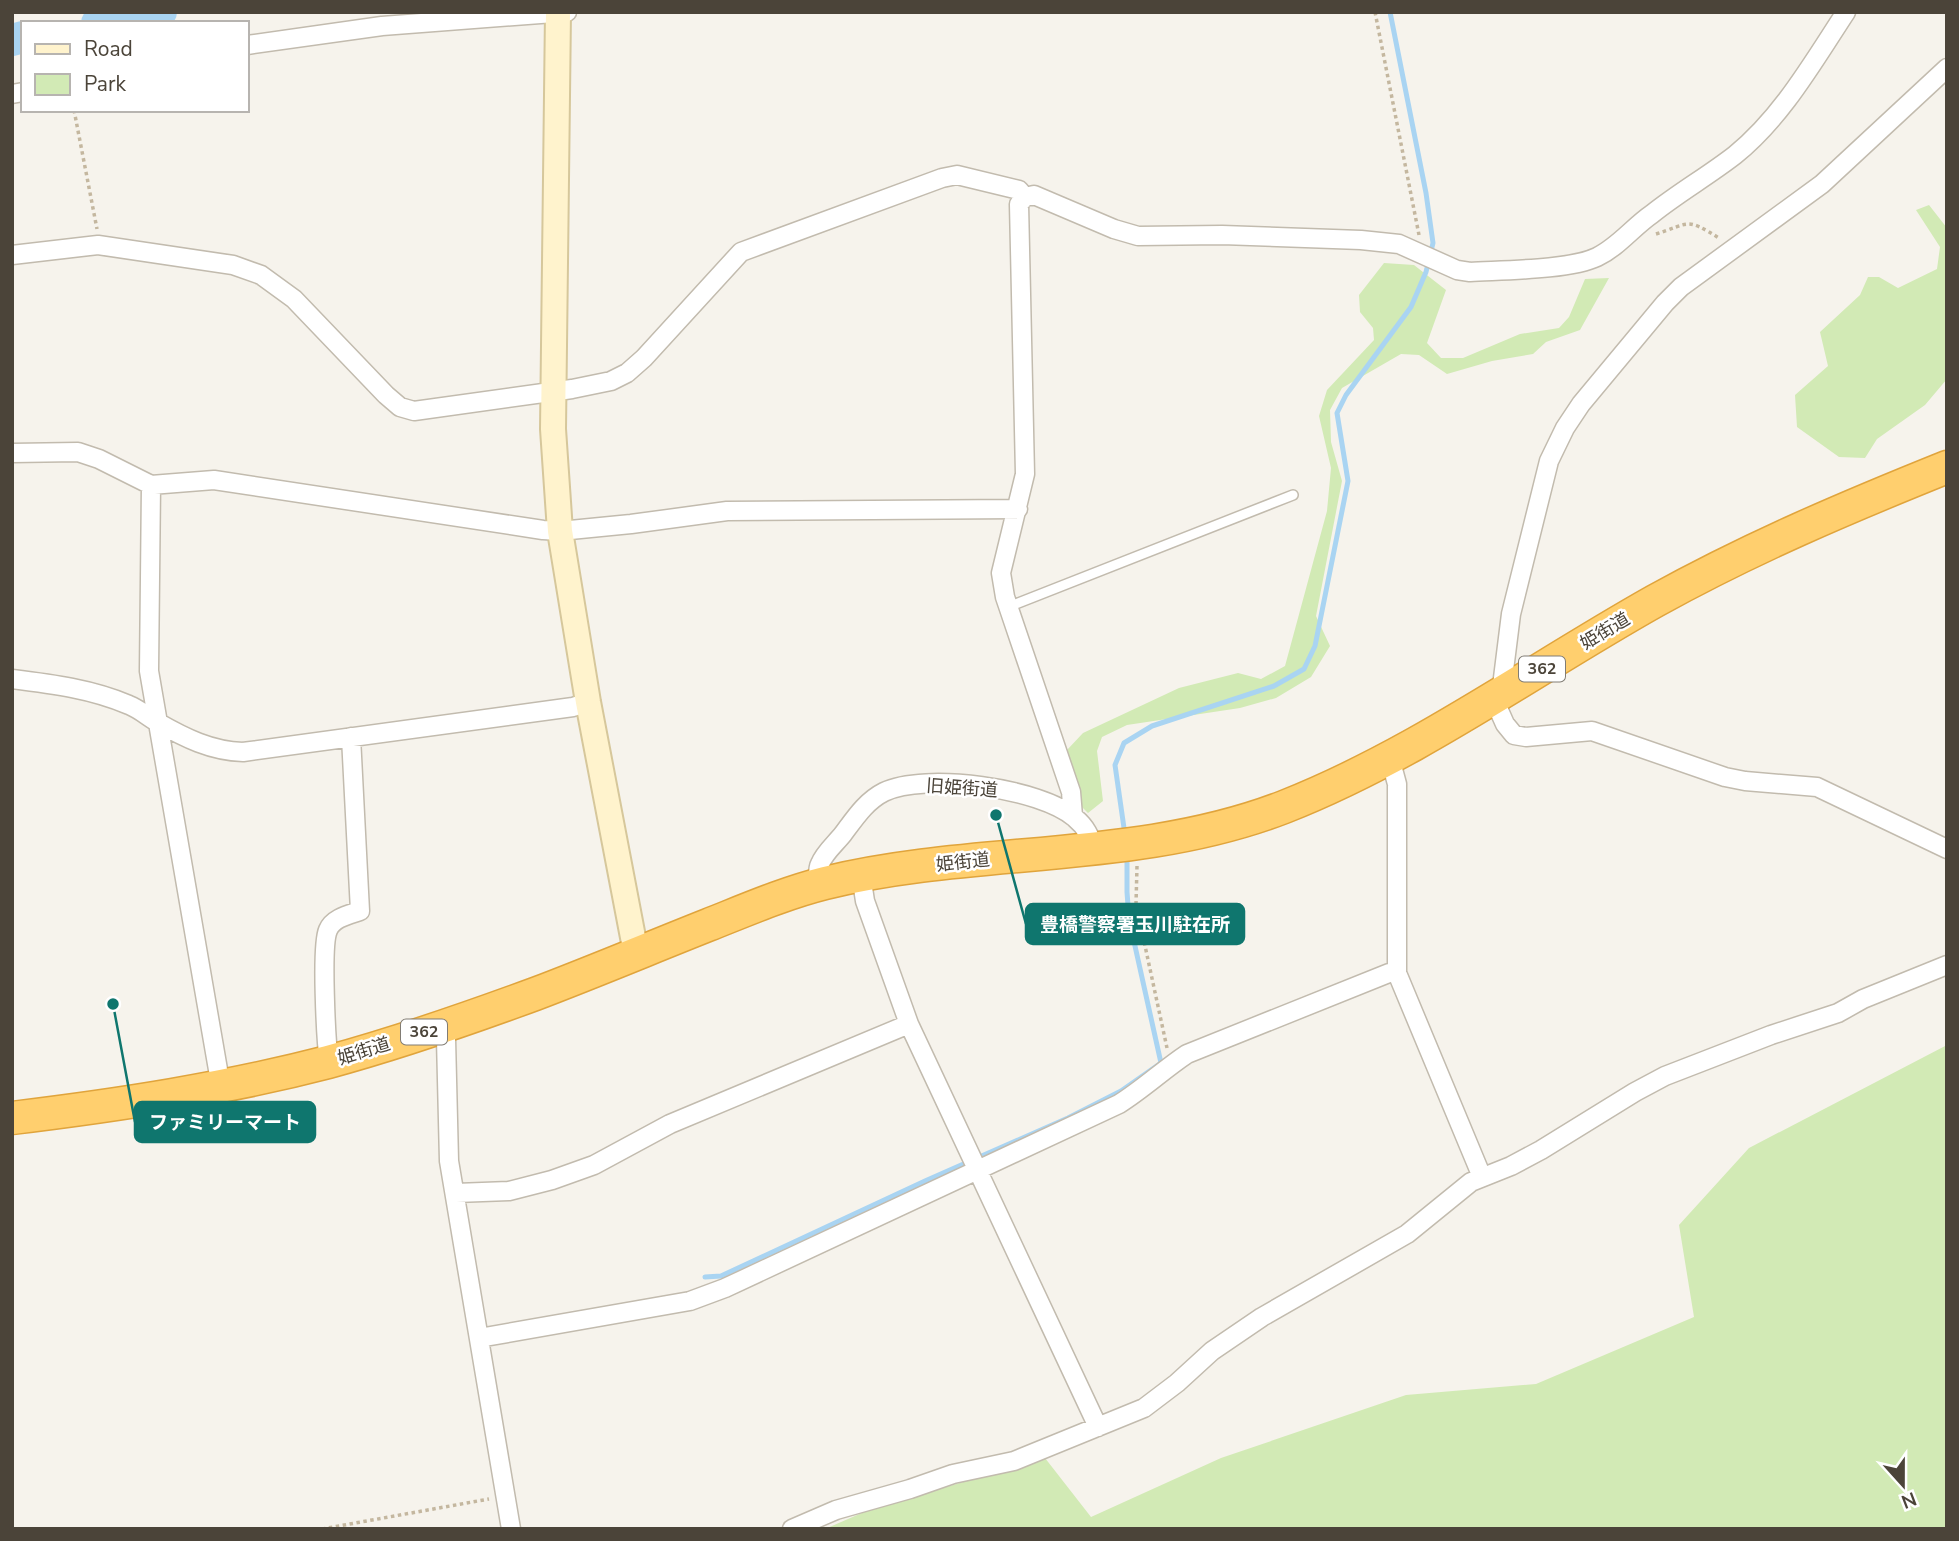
<svg xmlns="http://www.w3.org/2000/svg" width="1959" height="1541" viewBox="0 0 1959 1541" font-family="'Nunito Sans','Noto Sans JP',sans-serif">
	<rect width="100%" height="100%" fill="#f6f3ec"/>
	<!-- green -->
	<path fill="#d2eab5" d="M1929,205L1947,228V379L1925,405L1877,439L1865,458L1839,457L1797,427L1795,395L1828,366L1820,332L1860,295L1868,277H1879L1898,288L1937,269L1940,247L1916,210Z
		M1384,263L1414,265L1446,290L1427,343L1441,358H1463L1520,334L1559,328L1569,317L1585,279L1609,278L1580,330L1546,342L1533,354L1492,361L1447,374L1419,355L1401,354L1342,388L1330,410L1331,442L1342,481L1316,616L1330,646L1311,677L1276,698L1240,708L1127,725L1102,737L1097,751L1103,801L1088,813L1079,804L1067,750L1083,733L1179,688L1238,673L1261,679L1285,666L1327,511L1331,468L1319,416L1327,390L1374,340L1373,328L1360,312L1359,295Z
		M1947,1045V1529H825L871,1509L1045,1458L1091,1517L1221,1458L1406,1395L1536,1384L1694,1317L1679,1225L1749,1148Z"/>
	<g fill="none" stroke-linecap="round" stroke-linejoin="round">
		<!-- stream -->
		<path stroke="#a9d4f2" stroke-width="5" d="M1125,835L1115,765L1124,743L1152,726L1274,686L1304,669L1315,646L1348,481L1337,413L1346,395L1411,307L1426,272L1433,243L1426,193L1390,12
			M705,1277L721,1276L925,1181L1068,1118L1121,1091L1161,1063L1129,919L1127,892V855"/>
		<!-- river -->
		<path stroke="#a9d4f2" stroke-width="32" d="M97,23L161,12
			M12,40L23,37"/>
		<defs>
			<path id="lane" d="M1008,607L1293,495"/>
			<path id="street" d="M247,45L382,26L567,12
				M1947,68L1822,184L1681,287L1665,303L1581,404L1565,428L1549,461L1511,614L1501,694L1497,706L1505,724L1514,735L1526,737L1592,731L1725,777L1745,781L1817,787L1947,849
				M12,94L23,92
				M1025,197L1019,204L1025,474L1001,573L1005,597L1071,792L1073,816
				M12,255L98,245L233,265L261,275L294,299L386,395L400,407L414,411L572,389L611,381L627,373L644,358L741,252L942,178L957,175L1019,190L1025,197L1034,195L1114,229L1138,236L1222,235L1361,240L1399,244L1457,270L1470,272C1503,270 1570,270 1597,257C1618,247 1633,227 1652,214C1678,193 1708,176 1735,155C1782,117 1813,62 1846,12
				M12,453L78,452L99,459L151,485L214,480L543,530L560,531L631,524L727,511L1018,509
				M151,485L149,671L221,1087
				M12,679C52,684 92,689 129,705C139,709 147,716 157,722C185,738 211,751 243,752L573,707L588,702
				M1390,758L1397,784V973L1482,1177
				M861,875L865,901L909,1024L1098,1427
				M818,885C818,879 817,869 820,864C824,853 836,843 843,834C855,818 866,801 884,792C924,772 1041,788 1075,818C1086,827 1090,836 1094,849
				M442,1027L446,1039L449,1161L511,1529
				M329,1062C326,1041 321,946 328,930C333,918 348,915 360,911L351,737
				M456,1193L509,1191L552,1180L594,1165L670,1124L909,1024
				M479,1338L690,1301L725,1288L1119,1104C1143,1089 1163,1070 1187,1054L1389,973H1397
				M792,1529L836,1510L910,1489L953,1474L1014,1461L1144,1408L1177,1383L1212,1351L1262,1317L1407,1234L1471,1182L1511,1166L1541,1150L1635,1092L1665,1076L1771,1035L1838,1013L1863,999L1947,965"/>
			<path id="secondary" d="M558,12L553,429L560,531L588,702L636,953"/>
			<path id="highway" d="M12,1118C119,1105 224,1089 328,1062C398,1043 467,1019 535,994C593,972 650,948 708,925C746,910 785,893 825,883C976,846 1137,864 1284,807C1416,755 1532,670 1655,601C1751,548 1845,508 1947,467"/>
		</defs>
		<!-- lane casing -->
		<use href="#lane" stroke="#c2bbae" stroke-width="12"/>
		<!-- street casing -->
		<use href="#street" stroke="#c2bbae" stroke-width="21"/>
		<!-- secondary casing -->
		<use href="#secondary" stroke="#d6c79b" stroke-width="28"/>
		<!-- highway casing -->
		<use href="#highway" stroke="#e0a43c" stroke-width="35"/>
		<!-- path -->
		<path stroke="#c4b79f" stroke-width="3.5" stroke-dasharray="3.5 3.5" stroke-linecap="butt" d="M1375,12L1419,235
			M74,110L97,229
			M1656,234C1691,223 1685,217 1719,238
			M1137,866L1136,904L1167,1048
			M322,1529L489,1499"/>
		<!-- lane -->
		<use href="#lane" stroke="#fff" stroke-width="9"/>
		<!-- street -->
		<use href="#street" stroke="#fff" stroke-width="18"/>
		<!-- secondary -->
		<use href="#secondary" stroke="#fff3cd" stroke-width="24"/>
		<!-- highway -->
		<use href="#highway" stroke="#ffcf6e" stroke-width="32"/>
	</g>
	<g text-anchor="middle" dominant-baseline="central" stroke-width="5" stroke-linejoin="round" paint-order="stroke">
		<!-- shield labels -->
		<g fill="#fff" stroke="#817c74" stroke-width="2">
			<rect x="1519" y="656.5" width="46" height="25" rx="5"/>
			<rect x="401" y="1019.5" width="46" height="25" rx="5"/>
		</g>
		<g font-size="16" font-weight="bold" fill="#4b4439">
			<text x="1542" y="669">362</text>
			<text x="424" y="1032">362</text>
		</g>
		<!-- street labels -->
		<g font-size="18" fill="#4b4439" stroke="#fff">
			<text transform="translate(1605 631) rotate(-31)">姫街道</text>
			<text transform="translate(962 788) rotate(4)">旧姫街道</text>
			<text transform="translate(963 862) rotate(-6)">姫街道</text>
			<text transform="translate(364 1051) rotate(-17)">姫街道</text>
		</g>
	</g>
	<!-- callouts -->
	<path fill="none" stroke="#0f766e" stroke-width="2.5" d="M996 815L1026 924M113 1004L135 1122"/>
	<g fill="#0f766e" stroke="#fff" stroke-width="2.5">
		<circle cx="996" cy="815" r="7"/>
		<circle cx="113" cy="1004" r="7"/>
	</g>
	<g fill="#0f766e" stroke="#0f766e" stroke-width="2.5">
		<rect x="1026" y="904" width="218" height="40" rx="7"/>
		<rect x="135" y="1102" width="180" height="40" rx="7"/>
	</g>
	<g font-size="19" text-anchor="middle" font-weight="bold" fill="#fff">
		<text x="1135" y="931">豊橋警察署玉川駐在所</text>
		<text x="225" y="1129">ファミリーマート</text>
	</g>
	<!-- border -->
	<rect width="1959" height="1541" fill="none" stroke="#4b4439" stroke-width="28"/>
	<!-- legend -->
	<rect x="21" y="21" width="228" height="91" fill="#ffffff" stroke="#b7b4b0" stroke-width="2"/>
	<rect x="35" y="44" width="35" height="10" fill="#fff3cd" stroke="#b7b4b0" stroke-width="2"/>
	<text x="84" y="56" font-size="21" fill="#4b4439">Road</text>
	<rect x="35" y="74" width="35" height="21" fill="#d2eab5" stroke="#b7b4b0" stroke-width="2"/>
	<text x="84" y="91" font-size="21" fill="#4b4439">Park</text>
	<!-- north arrow -->
	<g transform="translate(1903 1485) rotate(159)" stroke="#ffffff" stroke-width="5" paint-order="stroke">
	<path d="M0-5L12 26L0 18L-12 26Z" fill="#4b4439"/>
	<text y="-10" font-size="19" font-weight="bold" text-anchor="middle" fill="#4b4439">N</text>
	</g>
</svg>
